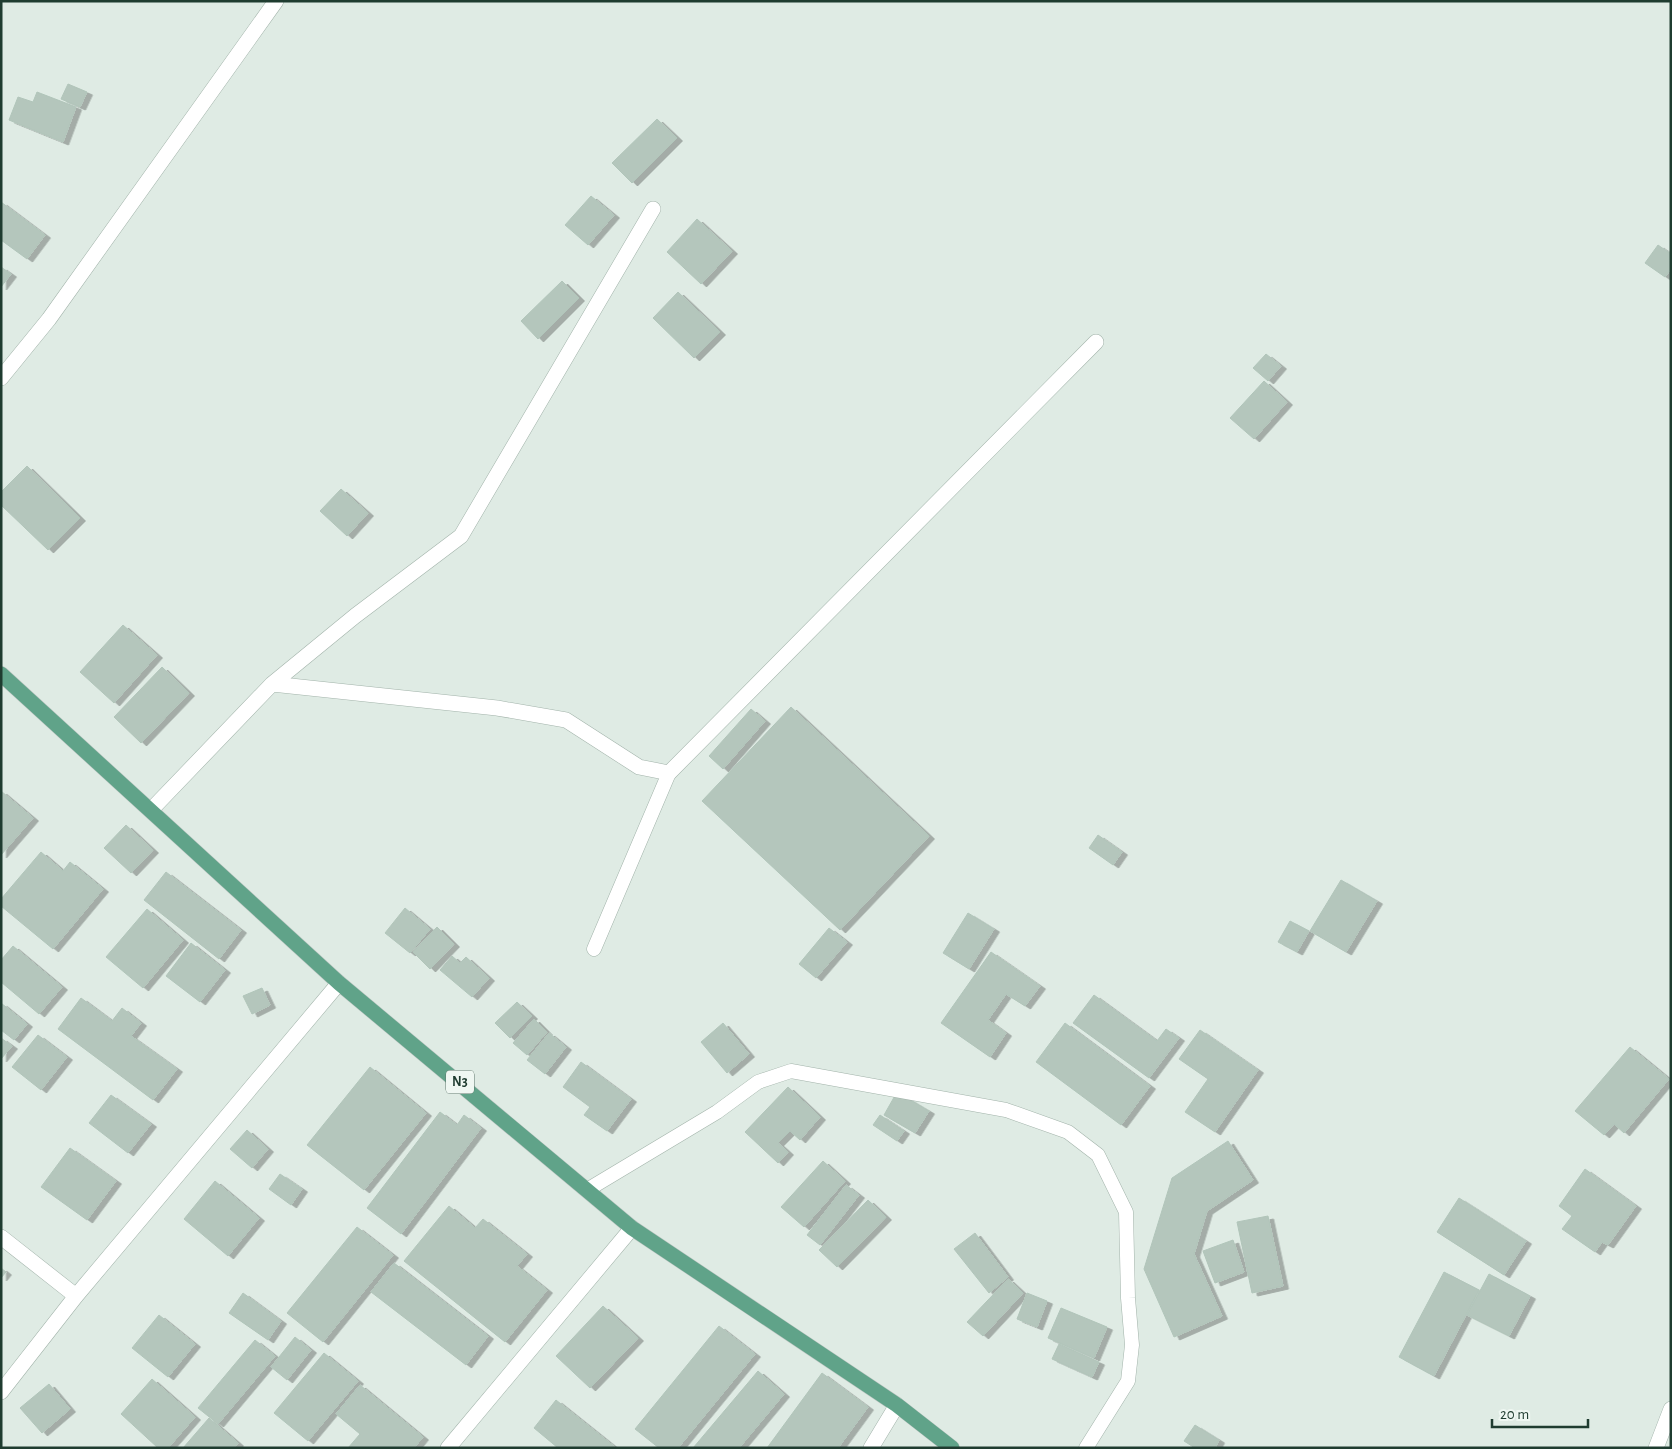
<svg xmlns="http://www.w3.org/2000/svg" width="1672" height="1449" viewBox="0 0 1672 1449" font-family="'Alegreya Sans',sans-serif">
	<defs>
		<filter id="shadow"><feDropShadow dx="5.5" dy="3" stdDeviation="0" flood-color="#0004"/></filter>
	</defs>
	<rect width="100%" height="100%" fill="#dfebe4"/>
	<!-- building -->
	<path fill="#b4c6bc" stroke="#b1c5ba" filter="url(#shadow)" d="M68,84L87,92L80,107L61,99Z
		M37,92L76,107L63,142L9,120L18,97L33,102Z
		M657,119L677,138L632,183L612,163Z
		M591,196L614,215L588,245L565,225Z
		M1,202L45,235L27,259L1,240Z
		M697,219L732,251L701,284L667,252Z
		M1658,245L1671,254V269L1665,277L1645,263Z
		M1,267L11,274L1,287Z
		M562,281L579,298L538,339L521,321Z
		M678,292L720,332L694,358L653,318Z
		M1266,354L1281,366L1268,381L1253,368Z
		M1264,381L1287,402L1254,439L1230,418Z
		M27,466L80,518L48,550L1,505V492Z
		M341,489L368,513L347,536L320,511Z
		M123,625L157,655L114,703L80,672Z
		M162,667L189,693L141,743L114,717Z
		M791,707L929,836L840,930L702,801Z
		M751,709L765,721L723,769L709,756Z
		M1,791L33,818L1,855Z
		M126,825L153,850L131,873L104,848Z
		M1098,835L1122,852L1113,865L1089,848Z
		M41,852L63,871L70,862L103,889L53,949L1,906V899Z
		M166,872L241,930L219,959L144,900Z
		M1341,880L1377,901L1346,952L1310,931Z
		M405,908L430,929L410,953L385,933Z
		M147,909L183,940L143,988L106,957Z
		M968,913L994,929L969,969L943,953Z
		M1290,921L1309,931L1297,952L1278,942Z
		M437,927L454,944L430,969L413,952Z
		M829,928L847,942L816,978L799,964Z
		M191,943L225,970L200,1002L166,976Z
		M13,946L62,987L39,1014L1,982V960Z
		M991,952L1040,986L1025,1006L1006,994L988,1020L1006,1033L990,1057L941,1023Z
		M452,956L460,963L466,957L489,978L472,997L440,970Z
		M262,988L270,1005L252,1014L243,996Z
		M1094,995L1157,1041L1166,1029L1179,1038L1149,1078L1073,1023Z
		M81,998L112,1021L122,1008L141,1023L131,1036L177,1069L153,1100L58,1029Z
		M517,1002L532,1016L510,1038L495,1023Z
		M1,1003L27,1024L14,1040L1,1030Z
		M534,1019L547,1032L527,1055L513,1043Z
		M723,1023L749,1054L727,1073L701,1042Z
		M1065,1023L1150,1086L1121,1125L1036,1062Z
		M1200,1030L1258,1070L1215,1132L1185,1112L1208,1079L1179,1059Z
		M549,1033L566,1047L545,1074L527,1060Z
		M38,1035L67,1057L41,1090L12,1067Z
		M1,1038L12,1046L1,1059Z
		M1630,1047L1669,1079L1624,1133L1614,1124L1604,1135L1575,1111Z
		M581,1062L631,1099L607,1131L584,1115L590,1107L563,1087Z
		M370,1067L426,1113L364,1190L307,1145Z
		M788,1087L820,1117L800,1140L790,1131L778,1143L788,1152L778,1163L745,1132Z
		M897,1092L929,1111L915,1133L884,1115Z
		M111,1095L151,1124L128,1153L89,1123Z
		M440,1112L457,1125L464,1115L481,1128L401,1234L367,1208Z
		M880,1115L904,1131L897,1141L873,1125Z
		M247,1130L268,1149L252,1168L230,1149Z
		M1228,1141L1253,1180L1207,1211L1194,1254L1222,1316L1174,1337L1144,1269L1172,1178Z
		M70,1148L116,1181L87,1220L41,1187Z
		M823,1161L845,1181L804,1227L781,1207Z
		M1585,1169L1636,1206L1608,1245L1602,1242L1595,1252L1562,1229L1572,1216L1559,1206Z
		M280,1174L302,1189L291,1205L269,1189Z
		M215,1181L259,1218L228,1256L184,1219Z
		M846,1185L859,1195L820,1245L807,1235Z
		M1459,1198L1526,1241L1504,1275L1437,1232Z
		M868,1200L886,1217L837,1267L819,1250Z
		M449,1206L475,1228L483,1219L527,1254L517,1266L547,1290L505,1342L404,1261Z
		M1268,1216L1283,1286L1252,1293L1237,1222Z
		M357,1227L393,1255L323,1342L287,1313Z
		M975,1233L1008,1277L989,1293L954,1249Z
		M1233,1240L1244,1272L1215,1283L1203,1251Z
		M394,1263L488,1336L466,1365L371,1292Z
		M1,1268L6,1272L1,1278Z
		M1444,1272L1479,1290L1434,1376L1399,1357Z
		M1489,1274L1530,1296L1509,1336L1467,1315Z
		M1008,1279L1023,1293L983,1336L967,1322Z
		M243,1293L281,1321L268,1340L229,1313Z
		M1027,1293L1047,1301L1037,1327L1017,1319Z
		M603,1306L638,1338L590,1388L556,1356Z
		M1061,1308L1107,1327L1094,1358L1048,1338Z
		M159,1315L195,1344L168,1377L132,1348Z
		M719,1326L755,1354L678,1448H659L635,1429Z
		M295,1337L311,1350L287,1380L271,1367Z
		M255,1340L275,1356L218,1424L198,1408Z
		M1059,1344L1099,1362L1092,1377L1052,1359Z
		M324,1353L358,1381L308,1441L274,1413Z
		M758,1371L784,1394L739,1448H693Z
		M822,1373L868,1407L838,1448H767Z
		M152,1379L195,1417L168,1448H158L121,1414Z
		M49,1384L70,1409L42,1433L20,1408Z
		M360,1385L423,1437L414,1448H348L360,1434L336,1414Z
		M556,1400L616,1448H558L534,1428Z
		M209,1418L238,1443L234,1448H183Z
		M1195,1425L1219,1440L1215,1448H1195L1184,1441Z"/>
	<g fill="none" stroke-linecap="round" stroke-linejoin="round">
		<defs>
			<path id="service" d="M594,949L669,773
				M587,1190L717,1112L758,1082L791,1071L1006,1110L1068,1132L1098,1155L1126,1212L1128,1298L1132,1345L1128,1381L1086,1448"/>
			<path id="minor" d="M1,378L49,319L276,1
				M272,684L497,708L566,720L639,767L669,773L1096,342
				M151,810L272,684L355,616L461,536L653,209
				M1,1237L76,1296
				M1,1392L76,1296L339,983
				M448,1448L632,1228
				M871,1448L897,1405
				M1656,1448L1671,1409"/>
			<path id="primary" d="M1,674L339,983L632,1228L897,1405L952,1448"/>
		</defs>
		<!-- service casing -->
		<use href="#service" stroke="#a2b3aa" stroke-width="15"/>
		<!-- minor casing -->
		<use href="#minor" stroke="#a2b3aa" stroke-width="16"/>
		<!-- primary casing -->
		<use href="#primary" stroke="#c0c8c5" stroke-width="16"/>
		<!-- service -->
		<use href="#service" stroke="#fff" stroke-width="14"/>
		<!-- minor -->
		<use href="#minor" stroke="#fff" stroke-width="15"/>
		<!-- primary -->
		<use href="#primary" stroke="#60a389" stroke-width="15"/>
	</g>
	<g text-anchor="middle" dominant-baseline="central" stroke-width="5" stroke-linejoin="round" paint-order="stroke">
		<!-- shield labels -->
		<rect fill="#eff7f2" stroke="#5d746a" stroke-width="1" x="446" y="1070.5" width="28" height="23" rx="4"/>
		<g font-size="14" font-weight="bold" fill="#1f3c30">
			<text x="460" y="1082">N3</text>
		</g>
	</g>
	<!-- border -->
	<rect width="1672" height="1449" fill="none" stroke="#1f3c30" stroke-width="5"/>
	<!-- scale -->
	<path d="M1492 1419v8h96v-8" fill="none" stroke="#1f3c30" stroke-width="2.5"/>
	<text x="1500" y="1419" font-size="15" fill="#1f3c30" stroke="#eff7f2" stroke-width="4" paint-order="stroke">20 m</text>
</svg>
